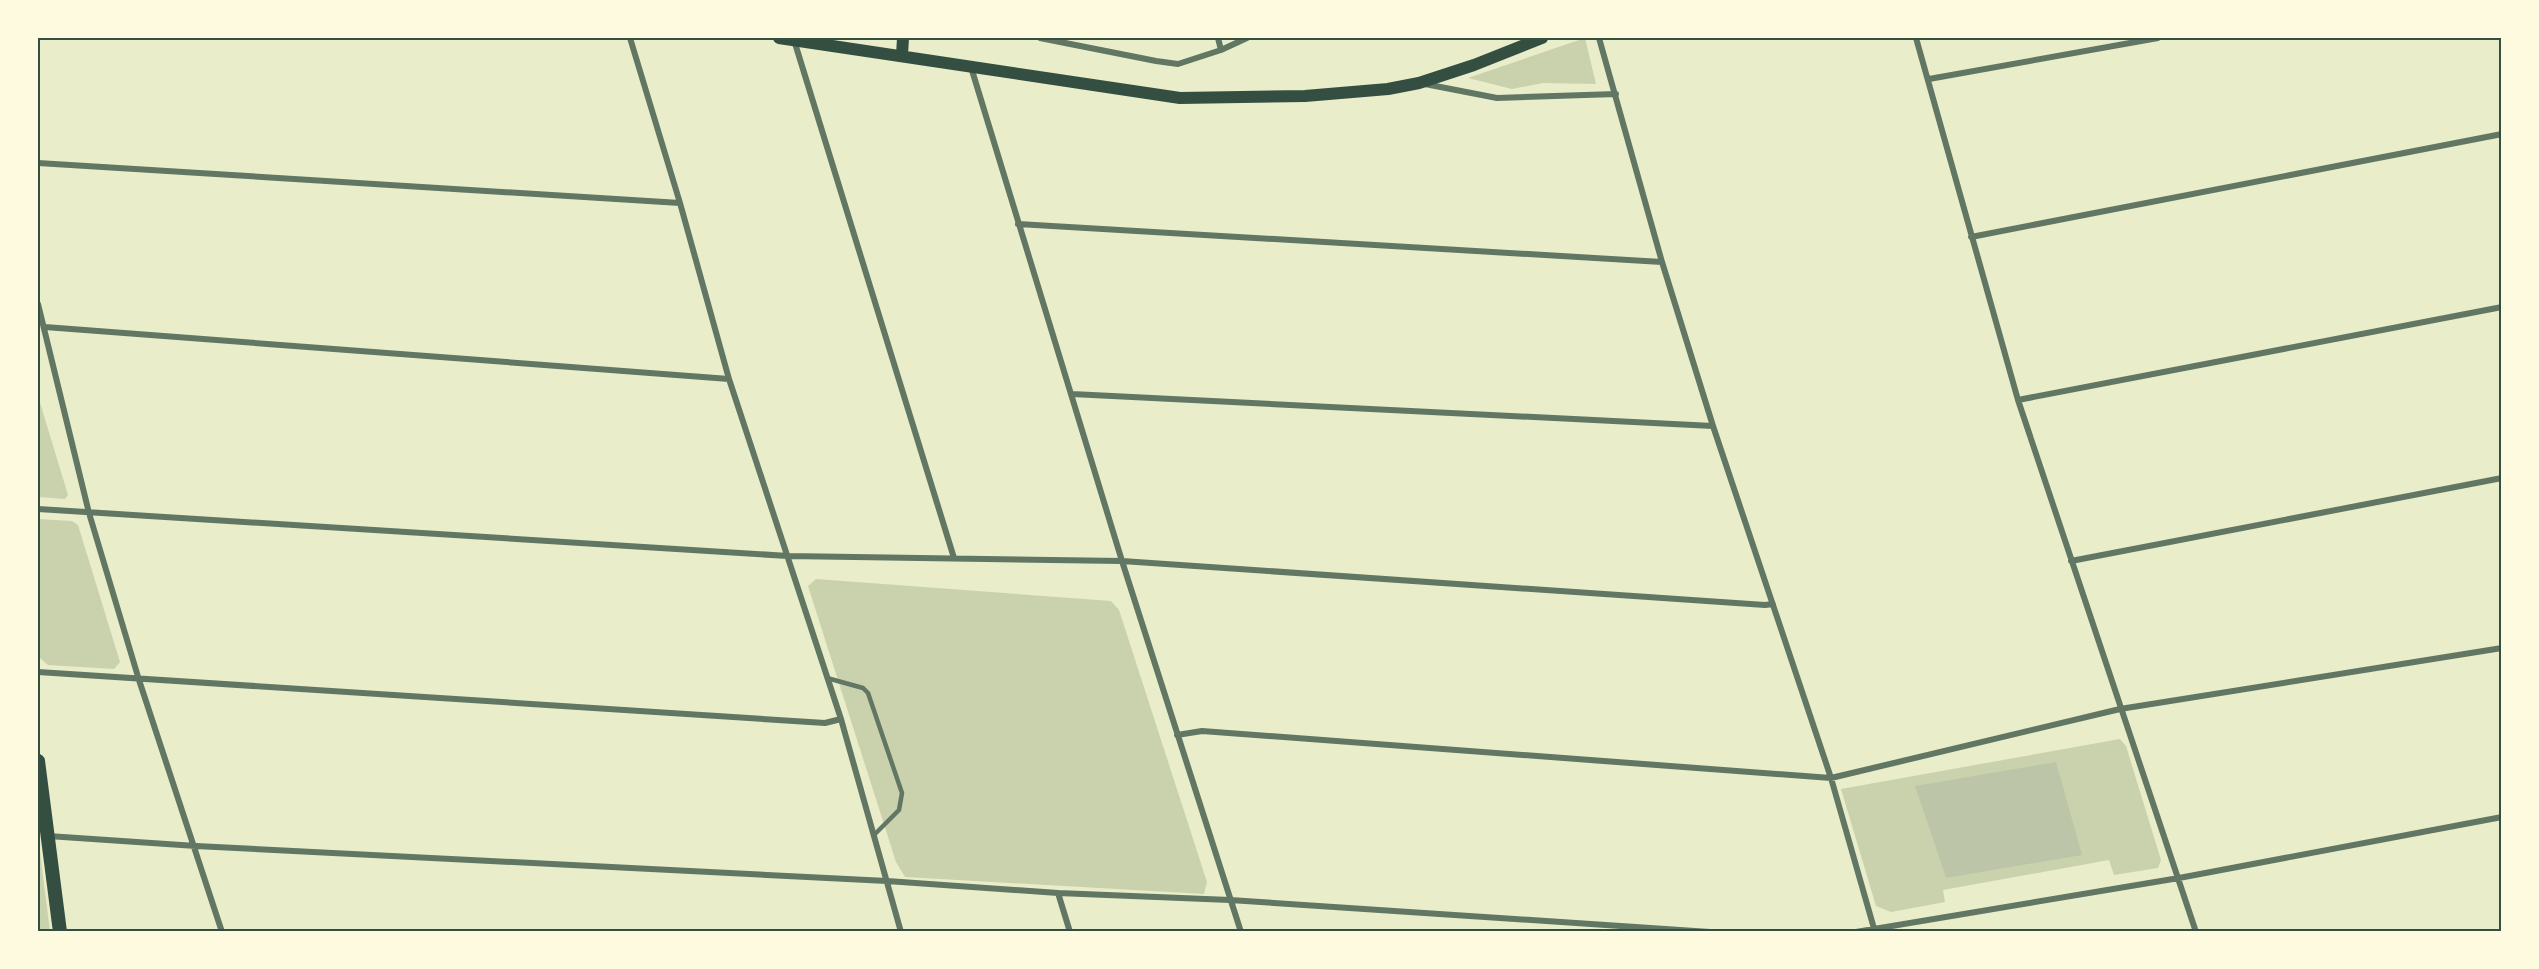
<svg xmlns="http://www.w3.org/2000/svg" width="2539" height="969" viewBox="0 0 2539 969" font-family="'Fira Sans',sans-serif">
	<rect width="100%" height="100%" fill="#e9edc9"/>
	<!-- green -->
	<path fill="#cad2ad" d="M1585,38L1596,84L1543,83L1512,89L1468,78Z
		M38,396L68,495L65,499L38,497Z
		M38,519L72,521L78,525L120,662L114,669L48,665L40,658L38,644Z
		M816,579L1111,601L1119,610L1207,882L1204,894L905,877L896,862L808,586Z
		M2120,739L2126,746L2161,860L2158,868L2114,875L2109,860L1943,890L1945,902L1891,912L1876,906L1841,789Z
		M38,837L50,931H38Z"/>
	<!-- building -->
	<path fill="#bcc5a7" d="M2056,762L2082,855L1946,878L1915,786Z"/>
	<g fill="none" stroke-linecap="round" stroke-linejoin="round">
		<!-- path -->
		<path stroke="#344e41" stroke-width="3" d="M38,905V929"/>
		<!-- service -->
		<path stroke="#617663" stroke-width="4.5" d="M827,678L863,688L868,693L902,793L899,810L875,834"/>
		<!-- minor -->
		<path stroke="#617663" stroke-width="6" d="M630,38L680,203L729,379L841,719L901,932
			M1040,38L1156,61L1178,64L1221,50L1247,38
			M1218,38L1221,50
			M1599,38L1662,262L1713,426L1831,778L1875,932
			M1916,38L2018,400L2196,932
			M794,40L954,558
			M971,67L1122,561L1241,932
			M1929,79L2158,38
			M1425,84L1497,98L1616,94
			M38,163L680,203
			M1018,224L1662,262
			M1971,237L2502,134
			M38,304L89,513L139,680L222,932
			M45,327L729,379
			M1072,394L1713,426
			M2018,400L2502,307
			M38,509L788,556L1122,561L1765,605L1773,604
			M2071,561L2502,478
			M38,672L825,723L841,719
			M1177,735L1202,731L1831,778L2120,709L2502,648
			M48,836L196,846L887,881L1058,893L1230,900L1710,932
			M1058,893L1070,932
			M1856,932L2179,878L2502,817"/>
		<!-- secondary -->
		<path stroke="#344e41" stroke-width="12" d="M779,38L1180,98L1305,96L1388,89L1419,83L1474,65L1542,38
			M902,55L903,38"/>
		<!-- primary -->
		<path stroke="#344e41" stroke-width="14" d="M38,761L60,932"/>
	</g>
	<!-- border -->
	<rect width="2539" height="969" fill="none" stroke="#fefae0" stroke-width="78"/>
	<rect x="39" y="39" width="2461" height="891" fill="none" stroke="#344e41" stroke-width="2"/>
</svg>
